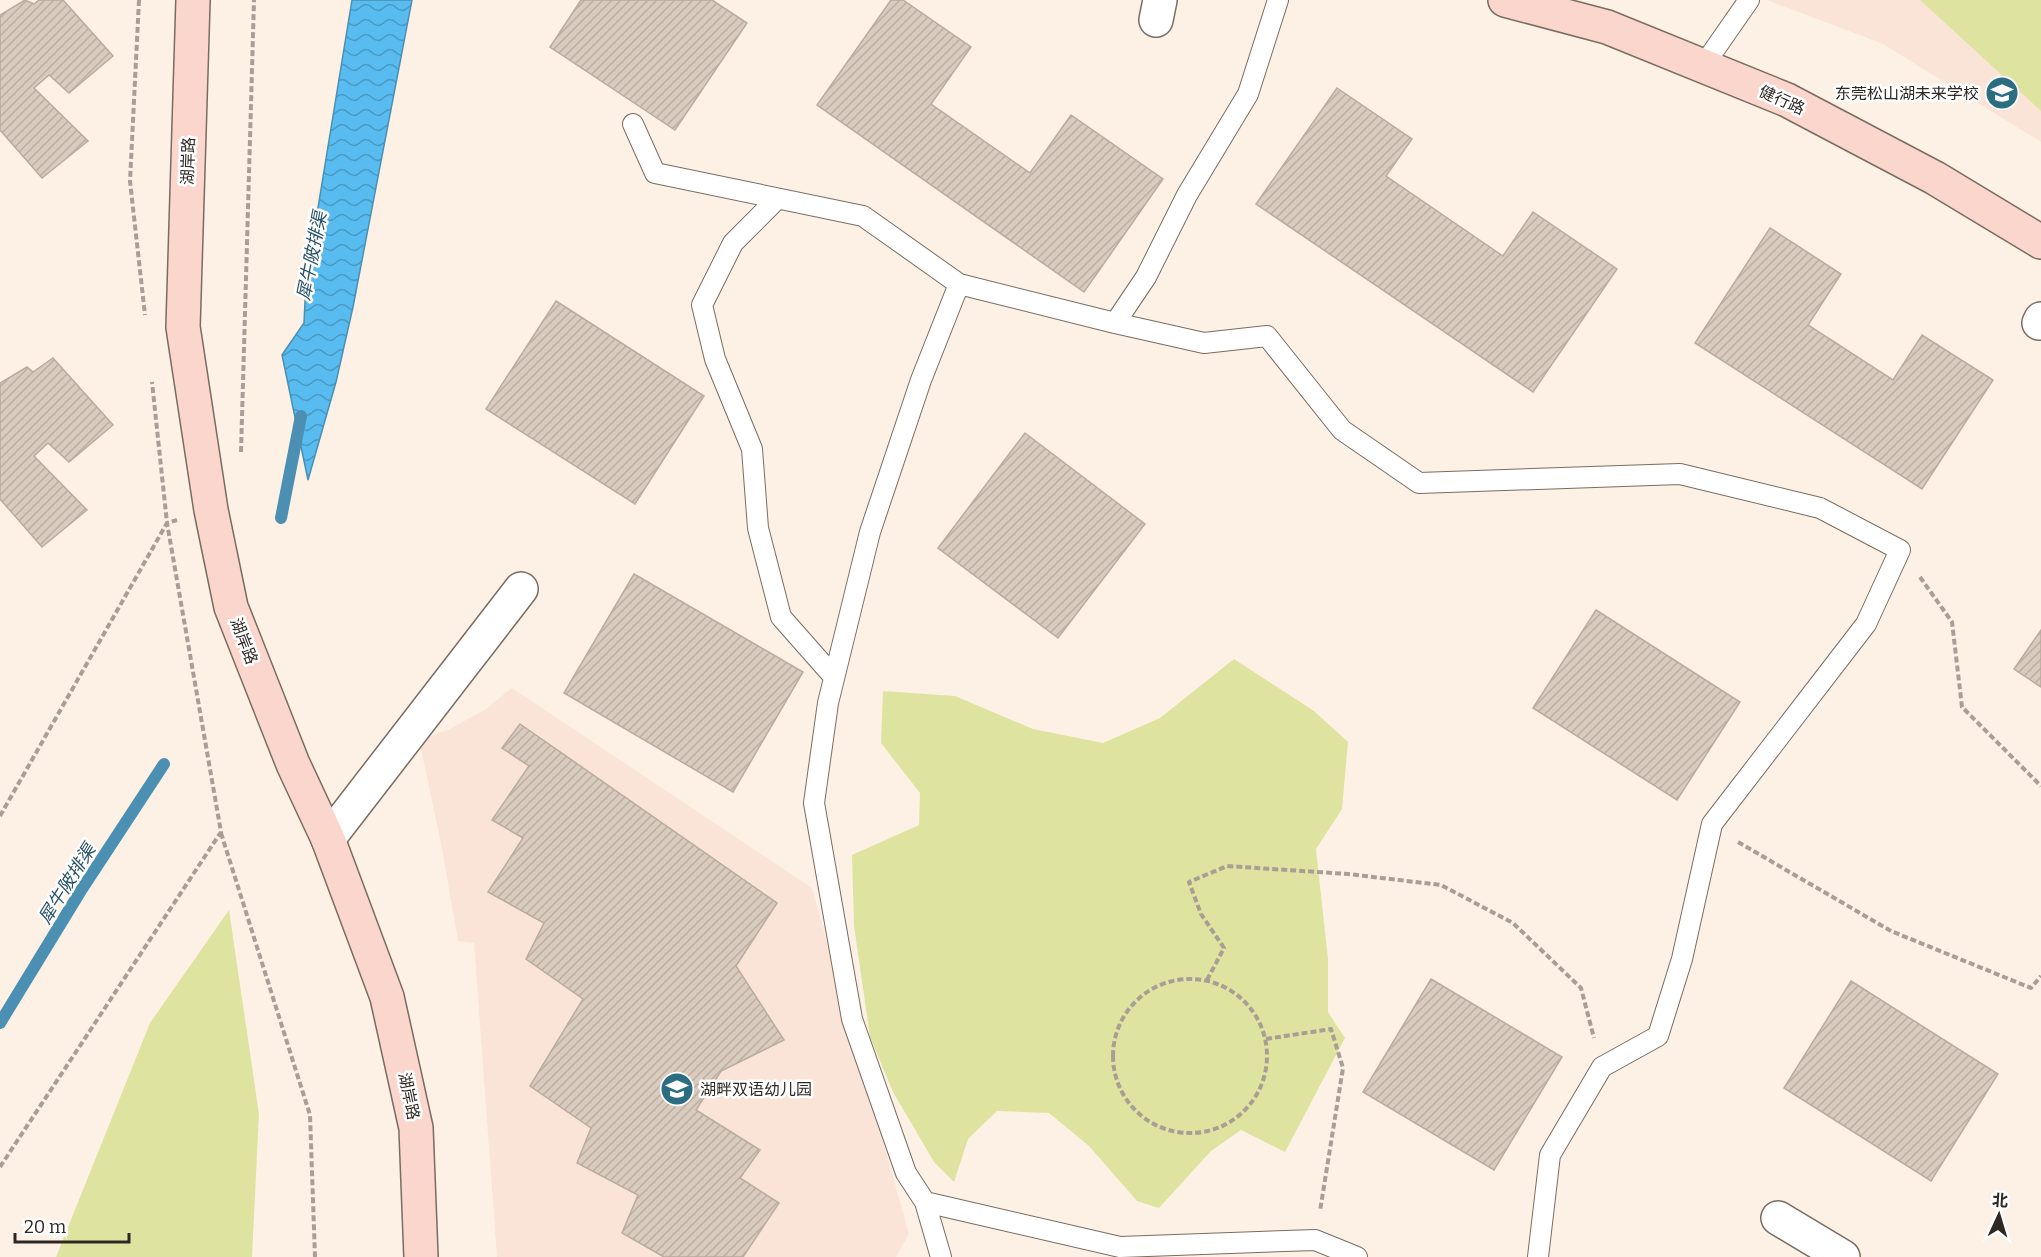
<svg xmlns="http://www.w3.org/2000/svg" width="2041" height="1257" viewBox="0 0 2041 1257" font-family="Bitter,'Noto Sans SC',serif">
	<defs>
		<pattern id="water-waves" width="16" height="10" patternUnits="userSpaceOnUse" patternTransform="scale(1.5)"><rect width="16" height="10" fill="#58bcf0"/><path d="M0 5q4-4 8 0t8 0" fill="none" stroke="#4999c2"/></pattern>
		<pattern id="building-hatch" width="6" height="6" patternUnits="userSpaceOnUse" patternTransform="scale(1.5)"><rect width="6" height="6" fill="#d9cbbd"/><path d="M-1 1l2-2M0 6l6-6M5 7l2-2" fill="none" stroke="#bbaea2"/></pattern>
	</defs>
	<rect width="100%" height="100%" fill="#fdf1e6"/>
	<!-- education -->
	<path fill="#fae4d7" d="M1767,0H2041V142L1883,44Z
		M512,688L812,888L909,1234L896,1257H497L474,943L458,941L441,843L419,740L448,730L486,709Z"/>
	<!-- green -->
	<path fill="#dee49f" d="M1920,0H2041V111Z
		M1234,659L1314,711L1348,742L1342,809L1316,849L1328,959V1012L1345,1038L1285,1152L1241,1130L1211,1151L1159,1208L1137,1201L1089,1146L1049,1113L997,1111L968,1139L954,1182L934,1162L893,1092L870,1037L854,926L852,855L919,825L920,793L881,743L883,691L955,696L1033,729L1103,743L1160,718Z
		M229,910L259,1114L252,1257H56L150,1023Z"/>
	<!-- water -->
	<path fill="url(#water-waves)" stroke="#4b90b2" stroke-width="1.5" d="M352,0H412L353,307L336,382L308,480L282,355L304,323L306,281Z"/>
	<g fill="none" stroke-linecap="round" stroke-linejoin="round">
		<!-- stream -->
		<path stroke="#4b90b2" stroke-width="12" d="M281,518L301,416
			M0,1023L80,892L164,764"/>
	</g>
	<!-- building -->
	<path fill="url(#building-hatch)" stroke="#b9ab9e" stroke-width="1.5" d="M25,0L34,4L39,0H63L113,56L69,93L49,75L34,88L88,141L42,178L0,130V15Z
		M581,0H712L747,23L675,130L550,47Z
		M891,0H903L971,47L931,104L1030,173L1071,115L1163,179L1084,292L817,105Z
		M1337,88L1412,139L1386,176L1503,256L1533,212L1617,269L1533,392L1256,204Z
		M1770,228L1841,274L1808,325L1893,380L1922,335L1993,380L1922,489L1695,343Z
		M556,301L704,396L635,504L486,409Z
		M53,358L113,425L69,462L48,443L34,456L87,510L42,547L0,499V383L27,367L33,372Z
		M1025,433L1145,524L1058,638L938,548Z
		M634,574L803,672L733,792L564,693Z
		M1596,610L1740,702L1677,800L1533,708Z
		M2041,630V687L2014,669Z
		M520,724L777,903L736,966L784,1040L721,1071L696,1110L760,1150L740,1178L779,1203L743,1257H664L622,1233L638,1195L577,1163L591,1128L530,1086L583,999L526,959L544,923L488,892L523,838L492,820L529,766L502,748Z
		M1431,979L1562,1057L1494,1170L1363,1092Z
		M1851,981L1998,1074L1931,1181L1784,1088Z"/>
	<g fill="none" stroke-linecap="round" stroke-linejoin="round">
		<defs>
			<path id="lane" d="M1703,66L1749,0
				M633,124L655,173L863,216L959,284
				M777,199L733,243L702,305L715,359L752,449L758,528L781,617L834,677
				M1115,323L1204,343L1267,336L1342,430L1419,483L1680,474L1820,508L1900,550L1866,624L1712,824L1682,959L1658,1036L1602,1067L1550,1155L1538,1257
				M925,1202L1120,1247L1315,1240L1357,1257
				M941,1257L925,1202L906,1173L852,1019L814,803L828,703L870,532L921,380L959,284L1115,323L1146,277L1187,195L1248,94L1278,0"/>
			<path id="street" d="M1156,20L1160,0
				M2039,323L2041,319
				M328,839L521,589
				M1778,1218L1843,1257"/>
			<path id="secondary" d="M193,0L183,327L211,510L231,607L293,764L328,839L387,997L416,1128L421,1257
				M1505,0L1607,27L1787,100L1935,178L2041,242"/>
		</defs>
		<!-- lane casing -->
		<use href="#lane" stroke="#796c60" stroke-width="22"/>
		<!-- street casing -->
		<use href="#street" stroke="#796c60" stroke-width="36"/>
		<!-- secondary casing -->
		<use href="#secondary" stroke="#796c60" stroke-width="36"/>
		<!-- path -->
		<path stroke="#a89e96" stroke-width="4" stroke-dasharray="6 3" stroke-linecap="butt" d="M139,0L130,181L145,315
			M241,452L254,0
			M1920,577L1952,622L1962,707L2041,786
			M0,816L167,523L152,382
			M221,833L310,1115L315,1257
			M1738,842L1891,931L2031,988L2041,976
			M1113 1056a77 77 0 1 1 154 0a77 77 0 1 1-154 0Z
			M1207,980L1224,948L1201,914L1189,882L1227,866L1348,874L1441,885L1513,923L1581,988L1594,1038
			M1266,1039L1331,1029L1343,1068L1320,1211
			M0,1167L221,832L167,523L177,520"/>
		<!-- lane -->
		<use href="#lane" stroke="#fff" stroke-width="20"/>
		<!-- street -->
		<use href="#street" stroke="#fff" stroke-width="33"/>
		<!-- secondary -->
		<use href="#secondary" stroke="#fbd6cc" stroke-width="33"/>
	</g>
	<!-- icons -->
	<defs>
		<symbol id="school-disc" viewBox="-11 -11 22 22"><circle r="9.5" fill="#2c6e81" stroke="#fff"/><path d="M0-5L7-2L0 1L-7-2ZM-4 1L0 2.5L4 1V4Q0 6-4 4Z" fill="#fff"/></symbol>
	</defs>
	<g fill-rule="evenodd">
		<use href="#school-disc" x="1983" y="74" width="38" height="38"/>
		<use href="#school-disc" x="658" y="1070" width="38" height="38"/>
	</g>
	<g text-anchor="middle" dominant-baseline="central" stroke-width="5" stroke-linejoin="round" paint-order="stroke">
		<!-- poi labels -->
		<g font-size="16" fill="#2e2823" stroke="#fff" text-anchor="end">
			<text x="1979" y="93">东莞松山湖未来学校</text>
			<text x="700" y="1089" text-anchor="start">湖畔双语幼儿园</text>
		</g>
		<!-- street labels -->
		<g font-size="16" fill="#2e2823" stroke="#fff">
			<text transform="translate(1782 100) rotate(24)">健行路</text>
			<text transform="translate(188 161) rotate(-88)">湖岸路</text>
			<text transform="translate(244 641) rotate(69)">湖岸路</text>
			<text transform="translate(409 1096) rotate(78)">湖岸路</text>
		</g>
		<!-- water labels -->
		<g font-size="18" font-style="italic" fill="#285268" stroke="#fff">
			<text transform="translate(312 256) rotate(-79)">犀牛陂排渠</text>
			<text transform="translate(67 884) rotate(-58)">犀牛陂排渠</text>
		</g>
	</g>
	<!-- north arrow -->
	<g transform="translate(1999 1215) rotate(4)" stroke="#ffffff" stroke-width="4.5" paint-order="stroke">
	<path d="M0-4.5L10 22L0 15L-10 22Z" fill="#2e2823"/>
	<text y="-9" font-size="16" font-weight="bold" text-anchor="middle" fill="#2e2823">北</text>
	</g>
	<!-- scale -->
	<path d="M15 1233v9h114v-9" fill="none" stroke="#2e2823" stroke-width="3"/>
	<text x="24" y="1233" font-size="18" fill="#2e2823" stroke="#ffffff" stroke-width="4.5" paint-order="stroke">20 m</text>
</svg>
